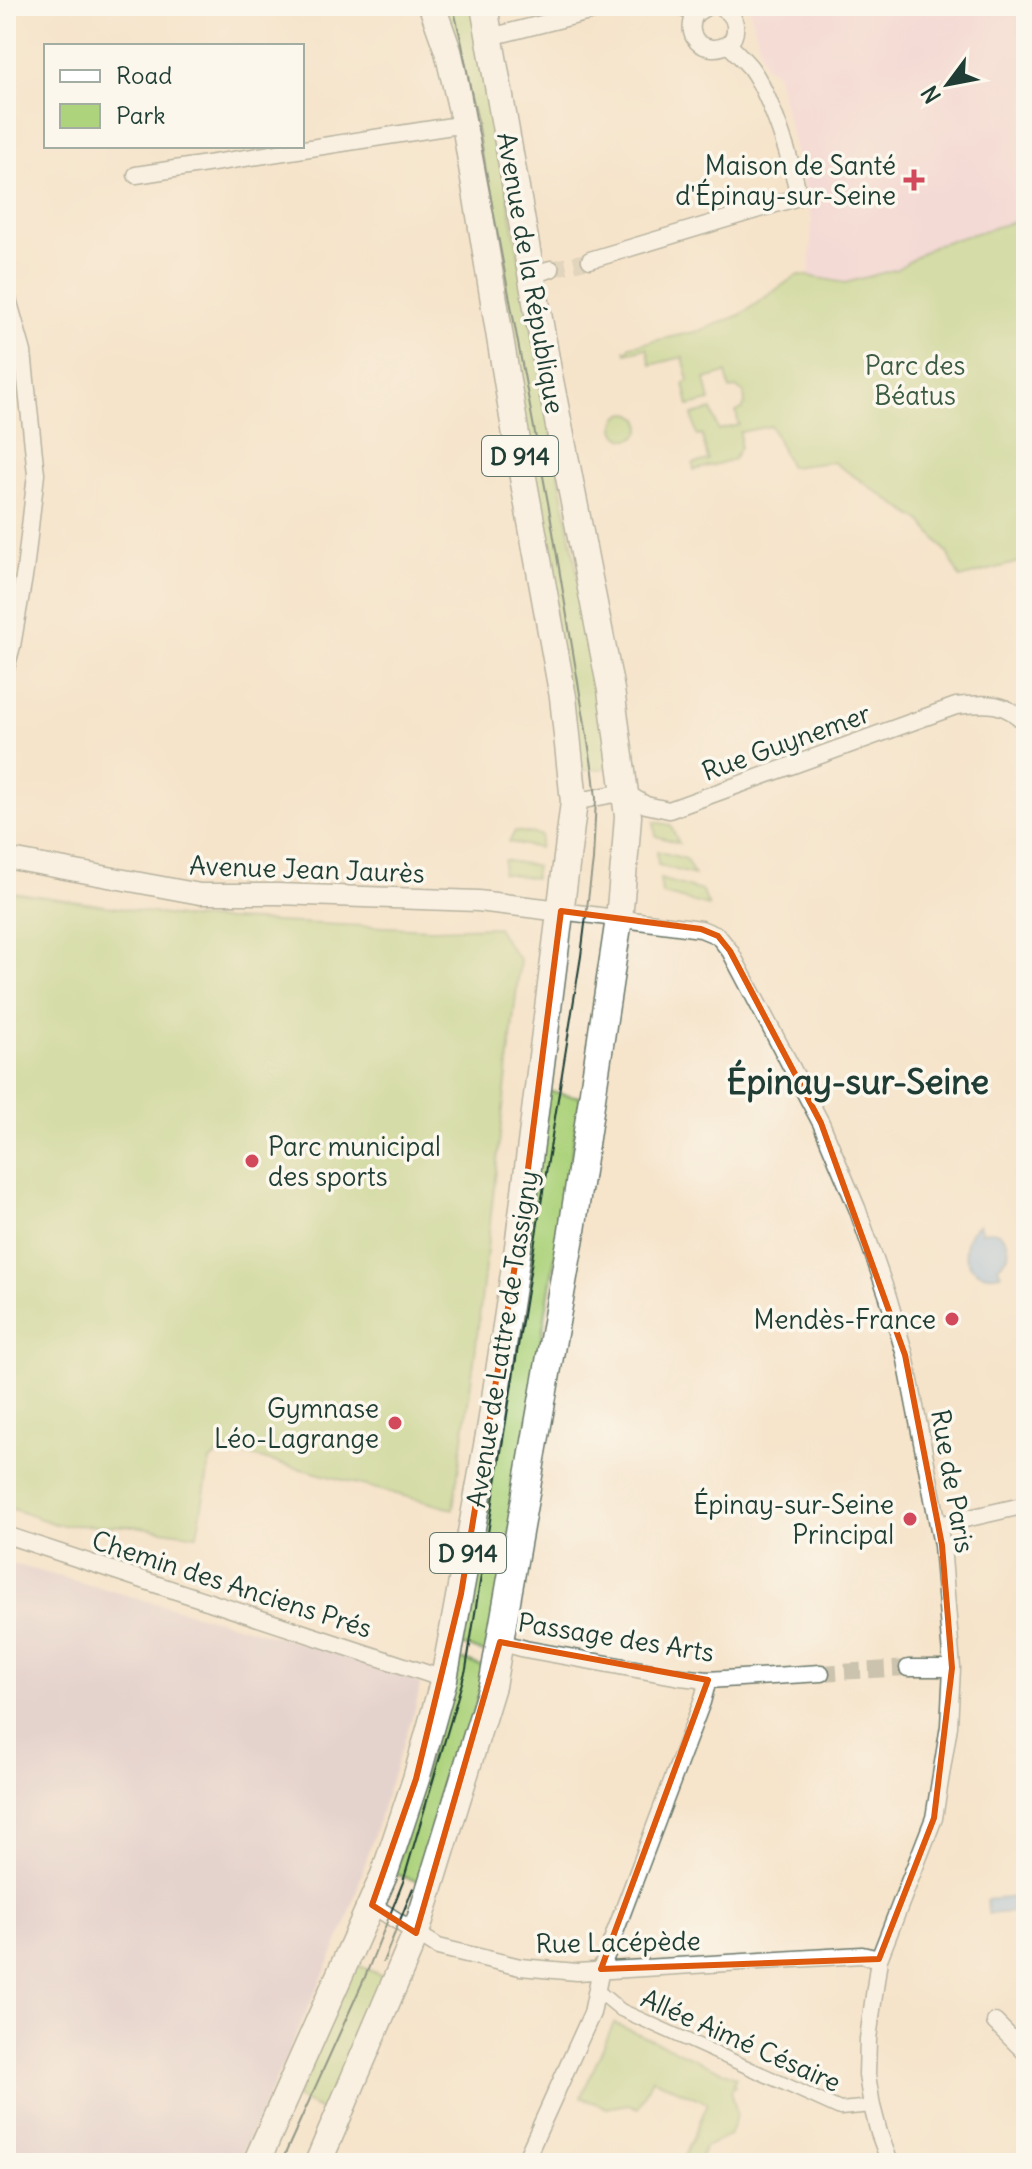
<svg xmlns="http://www.w3.org/2000/svg" width="1032" height="2169" viewBox="0 0 1032 2169" font-family="Delius,sans-serif">
	<rect width="100%" height="100%" fill="#fbf7ec"/>
	<filter id="ink" filterUnits="userSpaceOnUse"><feTurbulence type="fractalNoise" baseFrequency=".0125" numOctaves="2"/><feDisplacementMap in="SourceGraphic" scale="16" xChannelSelector="R" yChannelSelector="G"/><feConvolveMatrix kernelMatrix="1 2 1 2 8 2 1 2 1" color-interpolation-filters="sRGB"/></filter>
	<filter id="wash" filterUnits="userSpaceOnUse"><feTurbulence type="fractalNoise" baseFrequency=".006" numOctaves="4" result="noise"/><feDisplacementMap in="SourceGraphic" scale="32" xChannelSelector="R" yChannelSelector="G"/><feGaussianBlur stdDeviation="1.8" result="paint"/><feColorMatrix in="noise" values="0 0 0 0 0 0 0 0 0 0 0 0 0 0 0 0 0 1.4 0 .05"/><feComposite in="paint" operator="in"/></filter>
	<g filter="url(#wash)">
		<rect width="100%" height="100%" fill="#f6e4cb"/>
		<!-- built -->
		<path fill="#f2cfe2" d="M749,6H1026V220L935,245L897,269L845,283L809,276L812,221L776,73L764,65Z"/>
		<!-- industrial -->
		<path fill="#cfbdd0" d="M6,1562L379,1664L420,1684L416,1706L392,1776L346,1925L238,2163H6V2083L11,2067L6,2062Z"/>
		<!-- green -->
		<path fill="#add37d" stroke="#668858" stroke-width="2" d="M442,6H473L613,767L581,771Z
			M1020,220H1026V560L960,578L946,551L922,522L833,462L790,467L771,426L740,432V447L733,460L694,470L693,464L708,460L702,435L697,436L692,415L712,410L718,430L739,425L736,412L742,409L745,404L744,393L737,388L730,389L726,373L705,379L710,401L689,406L684,383L689,381L683,357L651,365L647,348L626,353L625,350L629,349L630,346L699,331L740,315L797,275L809,276L845,283L897,269L935,245Z
			M615 426a13 13 0 1 1 26 0a13 13 0 1 1-26 0Z
			M654,822L670,825L679,843L656,836Z
			M515,831L541,835L539,848L509,842Z
			M657,851L686,859L694,875L658,865Z
			M504,860L536,866L534,878L502,873Z
			M660,879L702,891L709,906L662,894Z
			M6,891L186,918L431,929L497,927L507,944L520,960L475,1354L453,1509L225,1449L210,1461L197,1535L134,1526L58,1525L13,1509H6Z
			M546,1091L581,1097L490,1654L461,1645Z
			M458,1658L487,1668L424,1883L394,1874Z
			M355,1964L390,1979L329,2114L296,2098Z
			M614,2023L736,2077L733,2085L735,2086L731,2090L737,2114L729,2136L705,2147L698,2163H682L708,2103L652,2078L638,2108L628,2104L607,2108L581,2097Z"/>
		<!-- water -->
		<path fill="#74afe5" stroke="#4a768c" stroke-width="2" d="M979,1224L982,1232C999,1228 1011,1238 1008,1256L998,1267L1001,1274C967,1282 952,1245 979,1224Z
			M1026,1896V1911L988,1914L987,1900Z"/>
	</g>
	<g filter="url(#ink)">
		<g fill="none" stroke-linecap="round" stroke-linejoin="round">
			<!-- minor-tunnel -->
			<path stroke="#cbc3ad" stroke-width="16" stroke-dasharray="16 8" stroke-linecap="butt" d="M551,269L590,260
				M821,1673L908,1668"/>
			<defs>
				<path id="pedestrian" d="M598,1991L621,2010L840,2109L872,2106"/>
				<path id="minor" d="M678,6L695,14
					M708,6L695,14C677,54 739,60 735,25C734,15 727,10 719,6
					M490,37L613,6
					M136,175L465,124
					M590,260L799,197C792,163 771,95 750,67C743,59 735,51 728,44
					M530,275L551,269
					M6,292L23,352L36,474L25,571L12,646L6,668
					M574,802L624,792L646,805L669,810L956,706C985,703 1005,700 1026,724
					M561,911L701,929L718,936L730,951L821,1123L857,1208L888,1297L905,1355L942,1545L952,1668L949,1726L934,1818L879,1959L868,2039L867,2075L872,2106L879,2133L890,2163
					M939,1525L1026,1505
					M6,1535L444,1679
					M500,1642L525,1649L680,1677L708,1680L821,1673
					M908,1668H952
					M372,1905L438,1947L520,1967L577,1972L862,1955L879,1959
					M995,2022L1026,2053
					M524,2163L592,2013L601,1969L609,1948L702,1702L708,1680"/>
				<path id="tertiary" d="M6,858L200,894H278L478,901L561,911"/>
				<path id="primary" d="M256,2163L384,1875L416,1779L444,1679L491,1424L518,1247L574,802L563,697L522,472L465,124L448,51L432,6
					M318,2163L416,1933L492,1686L571,1237L619,919L626,843L628,816L611,690L548,370L484,6"/>
			</defs>
			<!-- pedestrian casing -->
			<use href="#pedestrian" stroke="#6a7769" stroke-width="15"/>
			<!-- minor casing -->
			<use href="#minor" stroke="#6a7769" stroke-width="19"/>
			<!-- tertiary casing -->
			<use href="#tertiary" stroke="#6a7769" stroke-width="23"/>
			<!-- primary casing -->
			<use href="#primary" stroke="#6a7769" stroke-width="29"/>
			<!-- pedestrian -->
			<use href="#pedestrian" stroke="#fff" stroke-width="12"/>
			<!-- minor -->
			<use href="#minor" stroke="#fff" stroke-width="16"/>
			<!-- tertiary -->
			<use href="#tertiary" stroke="#fff" stroke-width="20"/>
			<!-- primary -->
			<use href="#primary" stroke="#fff" stroke-width="26"/>
			<!-- tram -->
			<path stroke="#1f3d34" stroke-width="2" d="M383,1962L413,1888
				M281,2163L365,1977L403,1882L466,1669L581,956L593,860L596,798L593,772L549,508L462,44L453,6"/>
		</g>
	</g>
	<!-- marked area -->
	<path d="M0 0H1032V2169H0ZM561,911L701,929L718,936L730,951L821,1123L905,1355L942,1545L952,1668L934,1818L879,1959L601,1969L708,1680L500,1642L416,1933L372,1905L416,1779L461,1594L518,1247Z" fill="#f6e4cb" fill-opacity=".55" fill-rule="evenodd"/>
	<path fill="none" stroke="#de580e" stroke-width="6" stroke-linejoin="round" d="M561,911L701,929L718,936L730,951L821,1123L905,1355L942,1545L952,1668L934,1818L879,1959L601,1969L708,1680L500,1642L416,1933L372,1905L416,1779L461,1594L518,1247Z"/>
	<!-- markers -->
	<g fill="#d1495b" stroke="#fbf7ec" stroke-width="3">
		<path d="M910 168h8v8h8v8h-8v8h-8v-8h-8v-8h8z"/>
		<circle cx="252" cy="1161" r="8"/>
		<circle cx="952" cy="1319" r="8"/>
		<circle cx="395" cy="1423" r="8"/>
		<circle cx="910" cy="1519" r="8"/>
	</g>
	<g text-anchor="middle" dominant-baseline="central" stroke-width="7" stroke-linejoin="round" paint-order="stroke">
		<!-- shield labels -->
		<g fill="#fbf7ec" stroke="#61756b" stroke-width="2">
			<rect x="482" y="436" width="76" height="40" rx="6"/>
			<rect x="430" y="1533" width="76" height="40" rx="6"/>
		</g>
		<g font-size="24" font-weight="bold" fill="#1f3d34">
			<text x="520" y="456">D 914</text>
			<text x="468" y="1553">D 914</text>
		</g>
		<!-- poi labels -->
		<g font-size="26" fill="#1f3d34" stroke="#fbf7ec" text-anchor="end">
			<text x="896" y="165">Maison de Santé<tspan x="896" dy="30">d'Épinay-sur-Seine</tspan></text>
			<text x="268" y="1146" text-anchor="start">Parc municipal<tspan x="268" dy="30">des sports</tspan></text>
			<text x="936" y="1319">Mendès-France</text>
			<text x="379" y="1408">Gymnase<tspan x="379" dy="30">Léo-Lagrange</tspan></text>
			<text x="894" y="1504">Épinay-sur-Seine<tspan x="894" dy="30">Principal</tspan></text>
		</g>
		<!-- street labels -->
		<g font-size="26" fill="#1f3d34" stroke="#fbf7ec">
			<text transform="translate(531 273) rotate(80)">Avenue de la République</text>
			<text transform="translate(786 742) rotate(-20)">Rue Guynemer</text>
			<text transform="translate(307 869) rotate(2)">Avenue Jean Jaurès</text>
			<text transform="translate(502 1339) rotate(-81)">Avenue de Lattre de Tassigny</text>
			<text transform="translate(953 1481) rotate(80)">Rue de Paris</text>
			<text transform="translate(232 1584) rotate(18)">Chemin des Anciens Prés</text>
			<text transform="translate(616 1637) rotate(9)">Passage des Arts</text>
			<text transform="translate(618 1942) rotate(-1)">Rue Lacépède</text>
			<text transform="translate(741 2040) rotate(24)">Allée Aimé Césaire</text>
		</g>
		<!-- park labels -->
		<g font-size="26" fill="#3b5b43" stroke="#fbf7ec">
			<text x="915" y="365">Parc des<tspan x="915" dy="30">Béatus</tspan></text>
		</g>
		<!-- district labels -->
		<g font-size="34" font-weight="bold" fill="#1f3d34" stroke="#fbf7ec">
			<text x="858" y="1081">Épinay-sur-Seine</text>
		</g>
	</g>
	<!-- margin -->
	<rect width="1032" height="2169" fill="none" stroke="#fbf7ec" stroke-width="32"/>
	<!-- legend -->
	<rect x="44" y="44" width="260" height="104" fill="#fbf7ec" stroke="#a3ada2" stroke-width="2"/>
	<rect x="60" y="70" width="40" height="12" fill="#ffffff" stroke="#a3ada2" stroke-width="2"/>
	<text x="116" y="84" font-size="24" fill="#1f3d34">Road</text>
	<rect x="60" y="104" width="40" height="24" fill="#add37d" stroke="#a3ada2" stroke-width="2"/>
	<text x="116" y="124" font-size="24" fill="#1f3d34">Park</text>
	<!-- north arrow -->
	<g transform="translate(948 84) rotate(238)" stroke="#fbf7ec" stroke-width="6" paint-order="stroke">
	<path d="M0-6L14 30L0 20L-14 30Z" fill="#1f3d34"/>
	<text y="-12" font-size="22" font-weight="bold" text-anchor="middle" fill="#1f3d34">N</text>
	</g>
</svg>
